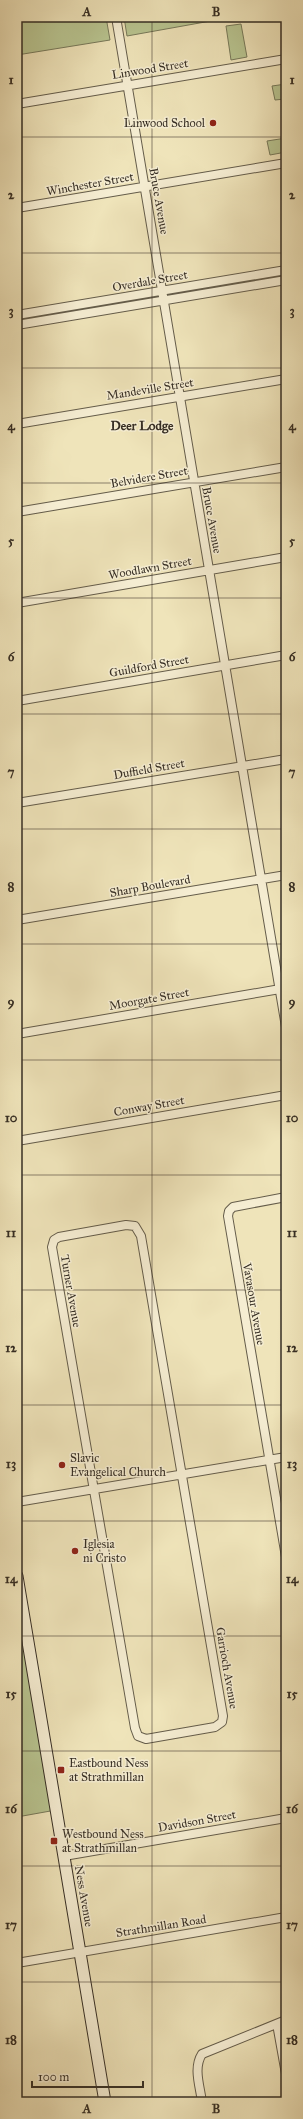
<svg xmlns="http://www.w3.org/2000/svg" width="303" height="2119" viewBox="0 0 303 2119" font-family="'IM FELL Great Primer',serif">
	<rect width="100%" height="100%" fill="#efe4ba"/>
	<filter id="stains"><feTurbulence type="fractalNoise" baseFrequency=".005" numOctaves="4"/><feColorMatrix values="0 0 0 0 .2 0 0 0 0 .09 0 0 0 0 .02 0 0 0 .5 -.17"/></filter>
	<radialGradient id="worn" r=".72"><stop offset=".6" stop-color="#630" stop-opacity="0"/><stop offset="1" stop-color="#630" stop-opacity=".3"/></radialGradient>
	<!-- green -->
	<path fill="#b8c490" stroke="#77795a" d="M17,17H106L110,40L17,55Z
		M124,17H233L127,36Z
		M241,24L247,57L231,60L226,26Z
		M286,84L285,99L275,100L272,86Z
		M286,138V152L270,155L267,141Z
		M17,1579L56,1810L17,1817Z"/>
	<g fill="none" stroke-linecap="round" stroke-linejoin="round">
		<defs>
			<path id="minor" d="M116,17L286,1027
				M17,104L286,59
				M17,208L286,163
				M17,315L286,270
				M17,325L286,280
				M17,424L286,379
				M17,512L286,467
				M17,603L286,557
				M17,701L286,655
				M17,803L286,759
				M17,920L286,875
				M17,1034L286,988
				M17,1141L286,1095
				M286,1197L233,1207L229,1211L228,1216L286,1557
				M126,1225L135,1226L141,1236L223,1716L222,1722L215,1727L146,1739L138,1736L135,1728L52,1247L54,1240L59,1237Z
				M17,1502L286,1457
				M64,1856L286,1818
				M17,1963L286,1917
				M277,2024L286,2074
				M202,2102C200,2086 193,2068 202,2054L286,2020"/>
			<path id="secondary" d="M17,1576L105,2102"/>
		</defs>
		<!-- minor casing -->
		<use href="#minor" stroke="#645c4a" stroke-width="10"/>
		<!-- secondary casing -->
		<use href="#secondary" stroke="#362e24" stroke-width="13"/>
		<!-- minor -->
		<use href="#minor" stroke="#f5edd2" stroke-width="8"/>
		<!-- secondary -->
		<use href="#secondary" stroke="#f5edd2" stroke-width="11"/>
	</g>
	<!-- grid -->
	<path fill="none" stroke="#362e24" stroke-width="1" stroke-opacity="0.55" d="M152,17V2102M17,137H286M17,253H286M17,368H286M17,483H286M17,598H286M17,714H286M17,829H286M17,944H286M17,1060H286M17,1175H286M17,1290H286M17,1405H286M17,1521H286M17,1636H286M17,1751H286M17,1866H286M17,1982H286"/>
	<!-- markers -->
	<g fill="#8f2418" stroke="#f5edd2" stroke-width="1.5">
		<circle cx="213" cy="123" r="4"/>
		<circle cx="62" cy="1465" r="4"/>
		<circle cx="75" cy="1551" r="4"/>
		<rect x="57" y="1766" width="8" height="8" rx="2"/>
		<rect x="50" y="1837" width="8" height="8" rx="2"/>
	</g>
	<g text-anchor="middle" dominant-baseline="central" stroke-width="3" stroke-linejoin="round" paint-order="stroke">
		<!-- street labels -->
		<g font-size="12" fill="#362e24" stroke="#f5edd2">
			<text transform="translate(150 69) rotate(-9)">Linwood Street</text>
			<text transform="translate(90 184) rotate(-10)">Winchester Street</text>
			<text transform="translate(159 201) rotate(80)">Bruce Avenue</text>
			<text transform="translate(150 281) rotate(-10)">Overdale Street</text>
			<text transform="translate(150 389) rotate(-9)">Mandeville Street</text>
			<text transform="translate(149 477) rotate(-10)">Belvidere Street</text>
			<text transform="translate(212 520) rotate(80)">Bruce Avenue</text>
			<text transform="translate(150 568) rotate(-10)">Woodlawn Street</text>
			<text transform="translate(149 666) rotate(-10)">Guildford Street</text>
			<text transform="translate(149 769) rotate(-10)">Duffield Street</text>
			<text transform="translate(150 886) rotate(-10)">Sharp Boulevard</text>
			<text transform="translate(149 999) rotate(-10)">Moorgate Street</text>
			<text transform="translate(149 1106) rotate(-10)">Conway Street</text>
			<text transform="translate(71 1291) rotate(80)">Turner Avenue</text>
			<text transform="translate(254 1304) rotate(80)">Vavasour Avenue</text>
			<text transform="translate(227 1668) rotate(80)">Garrioch Avenue</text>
			<text transform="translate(197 1821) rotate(-10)">Davidson Street</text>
			<text transform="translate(84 1896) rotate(80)">Ness Avenue</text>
			<text transform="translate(161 1926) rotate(-9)">Strathmillan Road</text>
		</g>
		<!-- poi labels -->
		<g font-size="12" fill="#362e24" stroke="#f5edd2" text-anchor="start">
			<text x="205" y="123" text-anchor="end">Linwood School</text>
			<text x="70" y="1458">Slavic<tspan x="70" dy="14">Evangelical Church</tspan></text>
			<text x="83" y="1544">Iglesia<tspan x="83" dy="14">ni Cristo</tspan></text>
			<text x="69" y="1763">Eastbound Ness<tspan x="69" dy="14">at Strathmillan</tspan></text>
			<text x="62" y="1834">Westbound Ness<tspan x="62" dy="14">at Strathmillan</tspan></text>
		</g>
		<!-- neighbourhood labels -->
		<g font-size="13" font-weight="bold" fill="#362e24" stroke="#f5edd2">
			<text x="142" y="426">Deer Lodge</text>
		</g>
	</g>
	<!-- margin -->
	<rect width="303" height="2119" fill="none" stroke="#efe4ba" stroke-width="44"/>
	<!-- scale -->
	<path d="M32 2081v6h111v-6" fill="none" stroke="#362e24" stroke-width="2"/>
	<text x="38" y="2081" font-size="12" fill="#362e24" stroke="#f5edd2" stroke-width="3" paint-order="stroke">100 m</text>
	<rect x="22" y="22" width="259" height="2075" fill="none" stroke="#362e24" stroke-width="1.5"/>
	<g font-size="13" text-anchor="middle" font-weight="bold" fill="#362e24">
		<text x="87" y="16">A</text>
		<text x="216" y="16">B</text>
		<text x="11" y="84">1</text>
		<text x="292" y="84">1</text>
		<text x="11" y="199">2</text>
		<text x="292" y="199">2</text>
		<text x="11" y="315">3</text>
		<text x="292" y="315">3</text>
		<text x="11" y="430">4</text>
		<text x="292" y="430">4</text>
		<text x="11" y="545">5</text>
		<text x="292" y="545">5</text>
		<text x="11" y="661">6</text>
		<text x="292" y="661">6</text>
		<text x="11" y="776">7</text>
		<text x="292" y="776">7</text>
		<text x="11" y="891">8</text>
		<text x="292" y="891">8</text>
		<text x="11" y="1006">9</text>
		<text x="292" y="1006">9</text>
		<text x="11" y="1122">10</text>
		<text x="292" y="1122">10</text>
		<text x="11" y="1237">11</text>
		<text x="292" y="1237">11</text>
		<text x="11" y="1352">12</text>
		<text x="292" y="1352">12</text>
		<text x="11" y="1468">13</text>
		<text x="292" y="1468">13</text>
		<text x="11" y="1583">14</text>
		<text x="292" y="1583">14</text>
		<text x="11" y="1698">15</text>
		<text x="292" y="1698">15</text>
		<text x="11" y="1813">16</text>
		<text x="292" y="1813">16</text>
		<text x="11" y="1929">17</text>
		<text x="292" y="1929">17</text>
		<text x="11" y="2044">18</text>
		<text x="292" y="2044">18</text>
		<text x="87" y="2113">A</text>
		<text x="216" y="2113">B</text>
	</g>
	<rect width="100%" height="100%" filter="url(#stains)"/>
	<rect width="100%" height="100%" fill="url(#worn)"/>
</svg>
